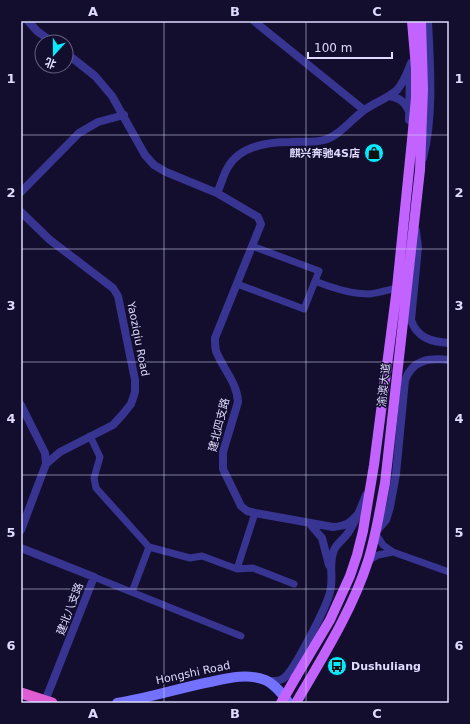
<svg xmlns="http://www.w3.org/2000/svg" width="470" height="724" viewBox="0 0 470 724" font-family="'DejaVu Sans','Noto Sans SC',sans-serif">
	<rect width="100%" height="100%" fill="#130e2d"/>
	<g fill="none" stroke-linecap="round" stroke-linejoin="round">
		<!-- minor -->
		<path stroke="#373591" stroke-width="7" d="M315,281C332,288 351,294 370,294C379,293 388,290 397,288
			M237,284L304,309L319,271L252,246
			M90,436L100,457L94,478L96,488L149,547L132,592
			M375,533L383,545L393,552L449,572
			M149,547L190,558L202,556L237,569L253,568L294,584
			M368,561L378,555L393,552
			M237,569L255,513
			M94,577L241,636"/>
		<!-- tertiary -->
		<path stroke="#373591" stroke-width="8" d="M28,21L37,31L52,42
			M254,21L364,110
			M66,53L95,76L112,96L145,155L154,165L166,172L217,193L258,217L261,224L215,338C215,342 215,347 216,351C223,369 237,382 238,402L223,452V469L241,506L247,511L255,513L333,527C347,526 350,523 359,513
			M389,96C400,98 405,102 409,111
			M409,120L410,70
			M423,158C434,116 430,64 428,21
			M21,192L79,133L98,122L124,115
			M217,193C221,185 223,175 228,167C240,146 268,142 290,142C301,141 313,143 324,140C339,136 351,120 363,111C373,103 387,99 397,90C404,82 407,73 411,63
			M21,212L50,240L113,288L118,296L135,380V392L131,404L123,414L113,425L60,452L46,464
			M416,231L418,247L411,320C417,338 432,342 449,343
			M21,405L45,453L46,464L21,530
			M309,523L322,538L329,565
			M376,532L386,520L390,507L396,474L405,380C413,359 430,358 449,360
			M21,548L94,577L45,701
			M266,681C272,681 279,682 284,678C294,671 327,606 330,592C334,578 328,564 334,550C337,543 344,539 348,533C356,521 361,508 366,495"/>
		<!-- secondary -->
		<path stroke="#7372ff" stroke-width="10" d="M117,703C149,698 179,688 210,682C228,678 247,673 265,680C275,684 283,695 289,703"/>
		<!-- primary -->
		<path stroke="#c262ff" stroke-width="10" d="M296,677L330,620L350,576L357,555L363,531L374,465L397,288L412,140L416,98V68L412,21
			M296,703C322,658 352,611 368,561C376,536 380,509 385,483L420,170L423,89L421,21"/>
		<!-- trunk -->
		<path stroke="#e05cd4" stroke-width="11" d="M21,693L52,703"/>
		<!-- primary-bridge -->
		<path stroke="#c262ff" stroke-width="10" d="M281,703L296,677"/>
	</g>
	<!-- grid -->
	<path fill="none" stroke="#dedbff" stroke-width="1" stroke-opacity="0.55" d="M164,21V703M306,21V703M21,135H449M21,249H449M21,362H449M21,475H449M21,589H449"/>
	<!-- icons -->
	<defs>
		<symbol id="shop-disc" viewBox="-11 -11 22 22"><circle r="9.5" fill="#07e9ff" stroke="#130e2d"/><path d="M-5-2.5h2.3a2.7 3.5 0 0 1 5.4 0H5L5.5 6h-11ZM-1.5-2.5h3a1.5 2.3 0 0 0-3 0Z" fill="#111"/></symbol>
		<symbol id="bus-disc" viewBox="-11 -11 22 22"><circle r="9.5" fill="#07e9ff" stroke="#130e2d"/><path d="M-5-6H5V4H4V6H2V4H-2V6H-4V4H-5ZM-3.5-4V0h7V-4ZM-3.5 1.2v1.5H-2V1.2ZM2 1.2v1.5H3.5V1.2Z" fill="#111"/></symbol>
	</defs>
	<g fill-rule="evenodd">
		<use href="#shop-disc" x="363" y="142" width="22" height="22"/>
		<use href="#bus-disc" x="326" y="655" width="22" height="22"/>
	</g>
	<g text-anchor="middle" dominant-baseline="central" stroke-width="3" stroke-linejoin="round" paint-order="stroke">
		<!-- poi labels -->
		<g font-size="11" font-weight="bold" fill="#dedbff" stroke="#130e2d" text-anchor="end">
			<text x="360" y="153">麒兴奔驰4S店</text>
			<text x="351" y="666" text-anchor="start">Dushuliang</text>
		</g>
		<!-- street labels -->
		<g font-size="11" fill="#dedbff" stroke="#130e2d">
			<text transform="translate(138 339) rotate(79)">Yaoziqiu Road</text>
			<text transform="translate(384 385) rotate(-84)">渝澳大道</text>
			<text transform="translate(219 425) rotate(-76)">建北四支路</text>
			<text transform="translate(70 609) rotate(-69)">建北八支路</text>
			<text transform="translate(193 673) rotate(-12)">Hongshi Road</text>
		</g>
	</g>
	<!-- border -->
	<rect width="470" height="724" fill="none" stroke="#130e2d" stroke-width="44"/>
	<!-- north arrow -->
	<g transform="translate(54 54) rotate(201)"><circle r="19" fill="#130e2d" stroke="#646081"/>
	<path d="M0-3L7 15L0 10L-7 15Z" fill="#07e9ff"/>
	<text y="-6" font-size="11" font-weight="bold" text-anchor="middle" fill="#dedbff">北</text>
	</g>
	<!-- scale -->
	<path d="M308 52v6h84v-6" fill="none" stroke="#dedbff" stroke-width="2"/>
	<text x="314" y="52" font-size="12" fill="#dedbff" stroke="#130e2d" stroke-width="3" paint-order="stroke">100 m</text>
	<rect x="22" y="22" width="426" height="680" fill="none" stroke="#dedbff" stroke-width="1.5"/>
	<g font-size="13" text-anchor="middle" font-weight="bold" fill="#dedbff">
		<text x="93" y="16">A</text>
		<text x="235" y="16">B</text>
		<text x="377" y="16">C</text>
		<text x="11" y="83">1</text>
		<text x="459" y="83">1</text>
		<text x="11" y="197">2</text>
		<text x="459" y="197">2</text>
		<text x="11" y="310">3</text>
		<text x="459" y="310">3</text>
		<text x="11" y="423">4</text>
		<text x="459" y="423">4</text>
		<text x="11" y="537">5</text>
		<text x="459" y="537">5</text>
		<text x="11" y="650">6</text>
		<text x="459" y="650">6</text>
		<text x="93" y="718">A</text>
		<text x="235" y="718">B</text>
		<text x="377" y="718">C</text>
	</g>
</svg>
